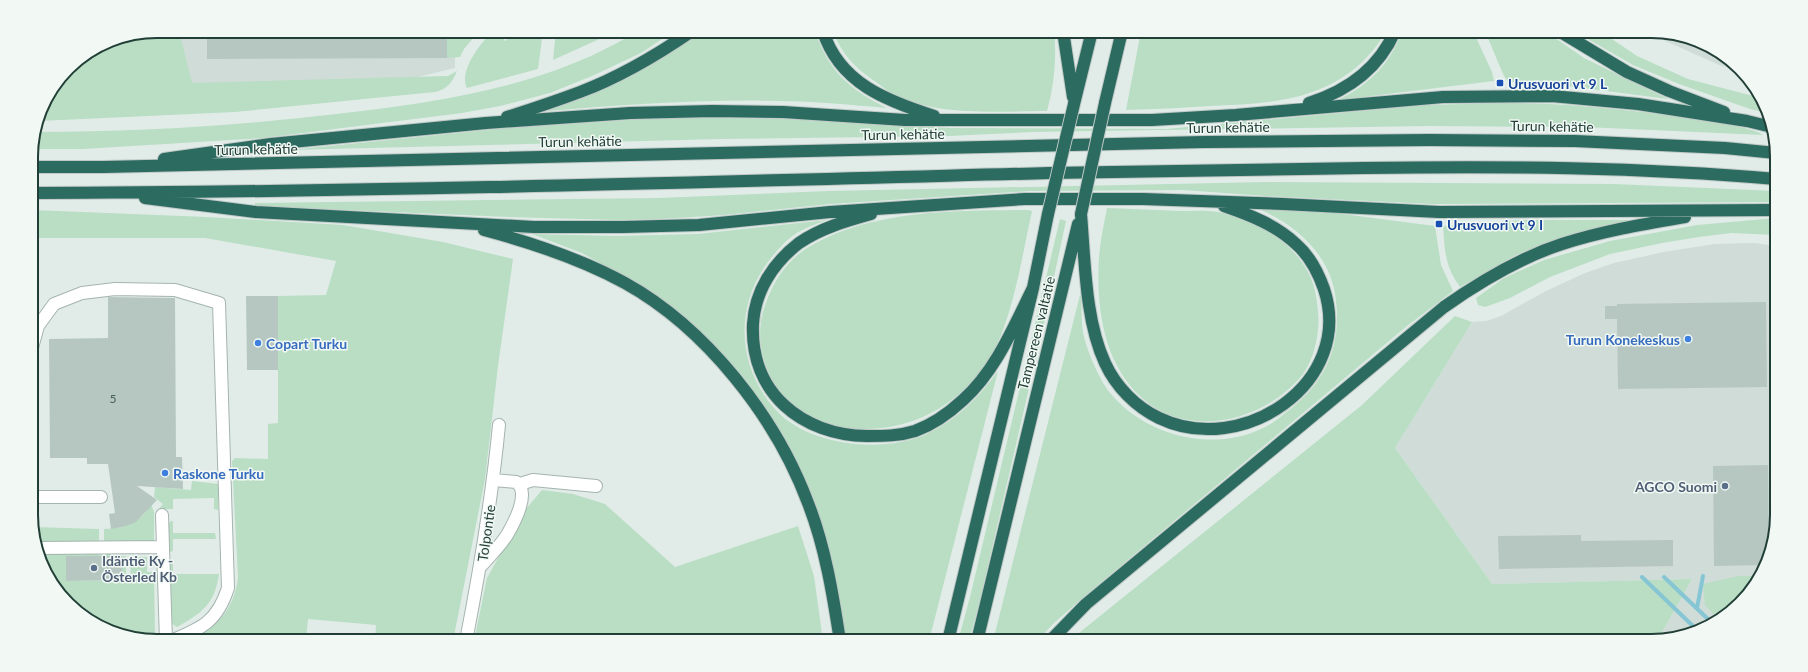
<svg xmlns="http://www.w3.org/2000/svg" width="1808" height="672" viewBox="0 0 1808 672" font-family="Lato,sans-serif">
	<rect width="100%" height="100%" fill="#e1ece8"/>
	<!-- built -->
	<path fill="#cfdcd7" d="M157,31H455V68L401,81L162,96Z
		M1643,31L1691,38L1743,72L1719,65Z
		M1755,243L1776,246L1777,515L1770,555L1756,585L1727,615L1692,634L1657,641L1692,579L1492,584L1395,448L1472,322L1486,321L1501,316L1546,291L1585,273L1614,263L1664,252L1714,244Z"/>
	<!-- green -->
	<path fill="#b9dec4" d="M157,31H179L192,83L448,76L457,71C452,83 447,89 435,92L235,112L39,121L44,102L74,62L109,41Z
		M447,31H479L464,49L460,57L447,58Z
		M493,31L497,32L505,41L517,33V31H543L538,69L467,88C458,72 481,42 493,31Z
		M556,31H617L553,60Z
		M638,31H674L641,53L592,76L550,93L500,106L462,113L263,138L83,149H31L36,132C136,132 236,126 336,114C440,102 547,87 638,31Z
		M700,31H815C829,72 849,89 887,108C851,105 815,101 778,101C701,99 624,105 547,111C601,92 655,67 700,31Z
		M833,31H1054C1057,57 1054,86 1047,111C999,111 937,117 893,94C886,90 879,84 873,80C854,67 841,53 833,31Z
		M1141,31H1385C1381,41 1375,48 1368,56C1327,101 1267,104 1211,106C1182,108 1154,109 1126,110Z
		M1402,31H1473L1492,72L1494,81L1338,100C1369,85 1391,63 1402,31Z
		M1485,31H1545L1584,58L1668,99L1544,83L1508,82L1503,74Z
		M1574,31H1600L1637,56L1688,79L1761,98L1768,113L1750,109L1679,84L1633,65Z
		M1504,103C1574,103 1644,111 1713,122C1724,124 1756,129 1763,135L1584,127L1429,126L1032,132L949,136L721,139L290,150L497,129L657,118H723L787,119L950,128L1166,129L1427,105Z
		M1266,182L1614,184L1776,191V202L1433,204L1266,196L1183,190L1030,191L830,204L724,215L660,219L618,220L509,217L255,206V203L658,198L829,191Z
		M1107,208C1132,209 1157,210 1182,211C1194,211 1206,210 1218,212C1254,217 1293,242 1309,274C1315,286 1317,299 1318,312C1320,332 1315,357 1303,374C1266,421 1188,441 1141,397C1103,363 1096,306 1099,258C1100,241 1104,224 1107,208Z
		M1259,209L1327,212L1435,226L1441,265L1453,291L1407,326L1087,594L1054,623L1037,641H993L1080,295L1081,296C1082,308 1081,320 1083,332C1086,349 1099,379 1110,393C1146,436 1212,453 1263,428C1274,423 1284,414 1293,407C1327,379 1341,345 1336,301C1332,257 1298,226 1259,209Z
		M32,210L207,217L343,225L443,242L513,259L498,366L485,479L453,641H375L376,625L308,619L306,641H190C217,627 235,608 238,577L232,461L235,458L268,459V424L278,423V296L326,295L336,261L205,238H32Z
		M1028,210L1032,211C1022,256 1012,325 987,363C973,383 953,402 931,413C873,443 791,433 766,366C758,343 758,322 767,300C776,276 791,256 814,244C879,209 957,211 1028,210Z
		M1776,218V235L1731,233L1699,237L1662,243L1610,254L1550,277L1510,298L1485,307L1478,305L1476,298L1504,278L1544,260L1610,241L1697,225Z
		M1060,219L1066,221L1043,328L980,600L969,641H958L970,597Z
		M827,220C816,224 804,228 794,235C785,241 778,250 771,258C734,303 736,367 776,410C809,447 887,454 929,433C958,419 980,396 998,371L929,641H846L838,591L819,524L755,397L621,275L582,253L532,234L616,236L698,234Z
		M1529,220H1635L1548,242L1516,255L1460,287C1445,266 1445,252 1443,226C1471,226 1500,221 1529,220Z
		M1455,316L1472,322L1395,448L1492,584L1692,579L1657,641H1069L1362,405Z
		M192,481L218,484V510L214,509V498L173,499V509H159L163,504L154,497L155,487L191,490Z
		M542,490L573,494L605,504L675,567L798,526L814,576L823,641H474L487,578L525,510Z
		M151,504L154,512V543H104V529C125,528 141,523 151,504Z
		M171,521H173V533H215L216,539H173V551L170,552L169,551V523Z
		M33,527L99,529V543L36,544L33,539Z
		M83,550H99V555L103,554V550H114V556H66V581L122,580V556H126V581H131L130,557H147V572H154L155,636L150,640L117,634L62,598L46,565V551H79V554L83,555Z
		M171,563H173V574H219C215,604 202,613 177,627L171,623L169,566Z
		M1739,576H1760C1752,592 1735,611 1719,620L1705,605L1703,584Z"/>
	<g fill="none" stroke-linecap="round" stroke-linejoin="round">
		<!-- stream -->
		<path stroke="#86c5d4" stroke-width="4" d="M1642,577L1695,628
			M1664,577L1712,623
			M1697,608L1703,576"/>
	</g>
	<!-- building -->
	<path fill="#b6c7c1" d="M207,31H447V58L207,59Z
		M246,296H278V370H247Z
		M108,297L175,298L176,457H182L183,489L137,486L157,500L136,522L126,526L111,529L109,514L115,513L108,464H87V458H50L49,339L108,338Z
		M1766,302L1767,387L1618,389L1617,319H1605V306H1617V304Z
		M1768,465L1769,558L1765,565L1714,566L1713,466Z
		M1581,535V541L1673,540V566L1499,569L1498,536Z
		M66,556H122V580L66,581Z"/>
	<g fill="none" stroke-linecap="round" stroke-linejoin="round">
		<defs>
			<path id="minor" d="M32,348L38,326L54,304L82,293L115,289L175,290L219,303L228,588C217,622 202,628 171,641
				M520,484L533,480L596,486
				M33,497H101
				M162,515L163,547
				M38,548L163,547L166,641
				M481,566C489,557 500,546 507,535C514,523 531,492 516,482L494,480
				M466,641C480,569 492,498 499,425"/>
			<path id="highway" d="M823,31C839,83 887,101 934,116
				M1063,31L1073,97
				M1559,31L1627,72L1669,91L1724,112
				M1105,103L1122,31
				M1309,103C1347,91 1379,68 1395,31
				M1074,104L1092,31
				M507,117C532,109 556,101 580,92C620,77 657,55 692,31
				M164,159L271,144L486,123L630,113L712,111L783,112L905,120H1152L1236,115L1443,97L1552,96L1638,104L1747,121L1772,127
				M31,167H103L1204,142L1429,140L1575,141L1725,148L1776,153
				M32,193C371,192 710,182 1049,173C1154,171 1259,169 1364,168C1502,166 1639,167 1776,179
				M145,198L256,212L534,227H623L699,225L830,212L1025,199H1143L1283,204L1439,212L1776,210
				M871,214C846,221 821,228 799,243C773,263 755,291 753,324C750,393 802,435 867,436C884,436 899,436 915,431C932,425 949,413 963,400C996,370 1013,328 1033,288
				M1081,214C1085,261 1085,320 1105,363C1116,387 1136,407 1159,418C1242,458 1355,383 1324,289C1318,272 1310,256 1296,244C1276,225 1250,215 1224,206
				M484,230C533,243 581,259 625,283C706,328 776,417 808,503C825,546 833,595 840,641
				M948,641L1033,288L1048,214
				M977,641L1078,224
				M1050,641L1086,604L1444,307C1481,281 1519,258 1562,244C1602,231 1644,224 1685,217"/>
		</defs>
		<!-- minor casing -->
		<use href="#minor" stroke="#a4b4af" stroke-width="14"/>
		<!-- highway casing -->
		<use href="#highway" stroke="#c1c9c7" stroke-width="14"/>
		<!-- minor -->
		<use href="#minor" stroke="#fff" stroke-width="12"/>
		<!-- highway -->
		<use href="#highway" stroke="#2b6b60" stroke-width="12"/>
		<defs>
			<path id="highway-bridge" d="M1048,214L1074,104
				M1081,214L1105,103"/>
		</defs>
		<!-- highway-bridge casing -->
		<use href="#highway-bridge" stroke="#c1c9c7" stroke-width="14" stroke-linecap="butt"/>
		<!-- highway-bridge -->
		<use href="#highway-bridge" stroke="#2b6b60" stroke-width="12"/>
	</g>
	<!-- markers -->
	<g fill="#1a4fb4" stroke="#f2f9f5" stroke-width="1.5">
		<rect x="1496" y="79" width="8" height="8" rx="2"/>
		<rect x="1435" y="220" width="8" height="8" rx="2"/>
	</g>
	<g fill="#3f7fe0" stroke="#f2f9f5" stroke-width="1.5">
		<circle cx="1688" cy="339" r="4"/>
		<circle cx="258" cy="343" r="4"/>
		<circle cx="165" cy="473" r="4"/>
	</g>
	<g fill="#5c6f8a" stroke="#f2f9f5" stroke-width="1.5">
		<circle cx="1725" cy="486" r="4"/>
		<circle cx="94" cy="568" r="4"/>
	</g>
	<g text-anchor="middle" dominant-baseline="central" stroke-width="3" stroke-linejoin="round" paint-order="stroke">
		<!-- number labels -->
		<g font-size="12" fill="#46605a">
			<text x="113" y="398">5</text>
		</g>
		<!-- transit labels -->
		<g font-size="14" font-weight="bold" fill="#164399" stroke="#f2f9f5" text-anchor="start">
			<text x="1508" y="83">Urusvuori vt 9 L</text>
			<text x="1447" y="224">Urusvuori vt 9 I</text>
		</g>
		<!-- street labels -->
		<g font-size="14" fill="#213e37" stroke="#f2f9f5">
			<text transform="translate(1552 126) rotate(1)">Turun kehätie</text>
			<text transform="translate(1228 127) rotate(-1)">Turun kehätie</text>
			<text transform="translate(903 134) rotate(-1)">Turun kehätie</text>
			<text transform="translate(580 141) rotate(-1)">Turun kehätie</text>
			<text transform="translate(256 149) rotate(-1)">Turun kehätie</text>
			<text transform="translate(1036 333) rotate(-76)">Tampereen valtatie</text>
			<text transform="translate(486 533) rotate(-82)">Tolpontie</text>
		</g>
		<!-- shop labels -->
		<g font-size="14" font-weight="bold" fill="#366cbe" stroke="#f2f9f5" text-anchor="start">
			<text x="1680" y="339" text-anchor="end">Turun Konekeskus</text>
			<text x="266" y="343">Copart Turku</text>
			<text x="173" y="473">Raskone Turku</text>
		</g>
		<!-- service labels -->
		<g font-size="14" font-weight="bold" fill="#4e5e75" stroke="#f2f9f5" text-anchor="end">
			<text x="1717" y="486">AGCO Suomi</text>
			<text x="102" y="560" text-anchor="start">Idäntie Ky -<tspan x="102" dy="16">Österled Kb</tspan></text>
		</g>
	</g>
	<!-- crop -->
	<path d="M0 0H1808V672H0ZM157 38H1651A119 119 0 0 1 1770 157V515A119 119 0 0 1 1651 634H157A119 119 0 0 1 38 515V157A119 119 0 0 1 157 38Z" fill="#f2f9f5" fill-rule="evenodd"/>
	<path fill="none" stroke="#213e37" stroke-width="2" d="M157 38H1651A119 119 0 0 1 1770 157V515A119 119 0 0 1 1651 634H157A119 119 0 0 1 38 515V157A119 119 0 0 1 157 38Z"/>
</svg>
